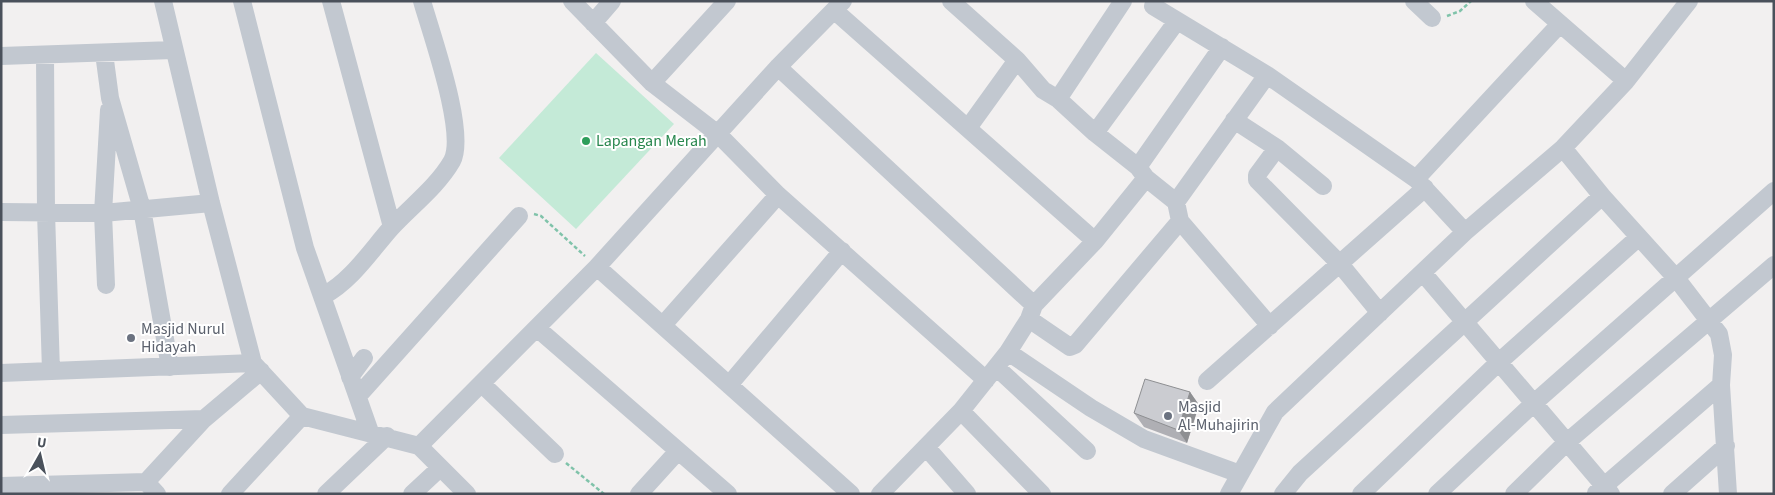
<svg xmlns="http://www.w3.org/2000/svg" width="1775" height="495" viewBox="0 0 1775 495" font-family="'Source Sans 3',sans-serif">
	<rect width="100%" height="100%" fill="#f2f0f0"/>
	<!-- garden -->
	<path fill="#c4ead7" d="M596,53L674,124L576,229L499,158Z"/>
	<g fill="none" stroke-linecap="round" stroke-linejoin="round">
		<!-- path -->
		<path stroke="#80c3aa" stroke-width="2.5" stroke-dasharray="4 2.5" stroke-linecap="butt" d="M1447,16L1460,11L1471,1
			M534,214L541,216L585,256
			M566,463L604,494"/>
		<!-- minor -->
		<path stroke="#c2c8d0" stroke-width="18" d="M163,1L211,203L253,363L302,416L419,446L467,494
			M242,1L305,248L370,432
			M331,1L392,227
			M572,1L652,83L718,134L778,195L986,380
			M951,1L1017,60L1043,90L1058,99L1095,133L1138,167L1146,178L1176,202L1180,221L1075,345L1070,347L1029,319
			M1414,1L1432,18
			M1534,1L1626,81
			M1153,6L1267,75L1416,179L1465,232
			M835,11L1095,241
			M593,23L612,1
			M104,53L110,98L142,209L170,367
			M45,55L46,212L51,371
			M1,56L173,50
			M778,67L1034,305
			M652,83L727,1
			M1058,99L1123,1
			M1234,120L1277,148L1257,175V180L1340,264L1380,313
			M968,128L1017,60
			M1095,133L1177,21
			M1277,148L1323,186
			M1563,148L1602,196L1676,278L1719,334L1723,355L1721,385L1728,494
			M1138,167L1222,47
			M1416,179L1559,25
			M1176,202L1267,75
			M1,212L103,213L211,203
			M1180,221L1270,326
			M597,267L851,494
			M1423,273L1611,494
			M106,285L103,213L109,110
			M323,296C351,281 370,252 390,229C410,207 437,187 452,161C467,133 431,33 422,1
			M663,325L778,195
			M538,329L728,494
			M1008,352L1091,408L1144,439L1240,474
			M996,367L1087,451
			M1,373L253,363
			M350,377L364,358
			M1207,381L1425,188
			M482,384L555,454
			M729,385L842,251
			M358,396L519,216
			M961,411L1042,494
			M1,425L204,419
			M419,446L597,267L778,67L843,1
			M926,447L967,494
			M146,482L204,419L261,371
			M1,486L146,482L157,494
			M1596,493L1721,385
			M230,494L302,416
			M326,494L387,436
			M412,494L440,468
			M639,494L678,451
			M880,494L961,411L1008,352L1029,319L1034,305L1095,241L1146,178
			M1229,494L1275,412L1465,232L1563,148L1626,81L1689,1
			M1283,494L1300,473L1602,196
			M1361,494L1499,362L1639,237
			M1437,494L1534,403L1774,191
			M1514,494L1567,442L1774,265
			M1672,494L1726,446"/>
	</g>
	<!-- wall -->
	<path fill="#afafb4" d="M1190,392L1199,405L1187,443L1144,427L1134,413Z"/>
	<!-- shaded-wall -->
	<path fill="#8e8f92" d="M1190,392L1199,405L1187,443L1178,430Z"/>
	<!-- building -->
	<path fill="#cbccd1" stroke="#8e8f92" d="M1145,379L1190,392L1178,430L1134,413Z"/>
	<!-- markers -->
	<circle fill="#2e9e5b" stroke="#fff" stroke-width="2" cx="586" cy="141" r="5"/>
	<g fill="#6b7280" stroke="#fff" stroke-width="2">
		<circle cx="131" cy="338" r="5"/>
		<circle cx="1168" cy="416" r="5"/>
	</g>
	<g text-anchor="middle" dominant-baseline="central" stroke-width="4" stroke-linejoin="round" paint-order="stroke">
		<!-- leisure labels -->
		<g font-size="16" fill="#27864d" stroke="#fff" text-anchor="start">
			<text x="596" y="141">Lapangan Merah</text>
		</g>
		<!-- worship labels -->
		<g font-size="16" fill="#5b616d" stroke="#fff" text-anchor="start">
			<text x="141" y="329">Masjid Nurul<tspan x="141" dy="18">Hidayah</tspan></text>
			<text x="1178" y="407">Masjid<tspan x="1178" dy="18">Al-Muhajirin</tspan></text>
		</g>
	</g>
	<!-- border -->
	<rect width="1775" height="495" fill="none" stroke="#4a515b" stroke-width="5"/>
	<!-- north arrow -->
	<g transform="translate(40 455) rotate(8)" stroke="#ffffff" stroke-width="4" paint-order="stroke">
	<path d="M0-4L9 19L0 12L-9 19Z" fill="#4a515b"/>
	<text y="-8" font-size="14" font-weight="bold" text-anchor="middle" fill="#4a515b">U</text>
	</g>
</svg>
